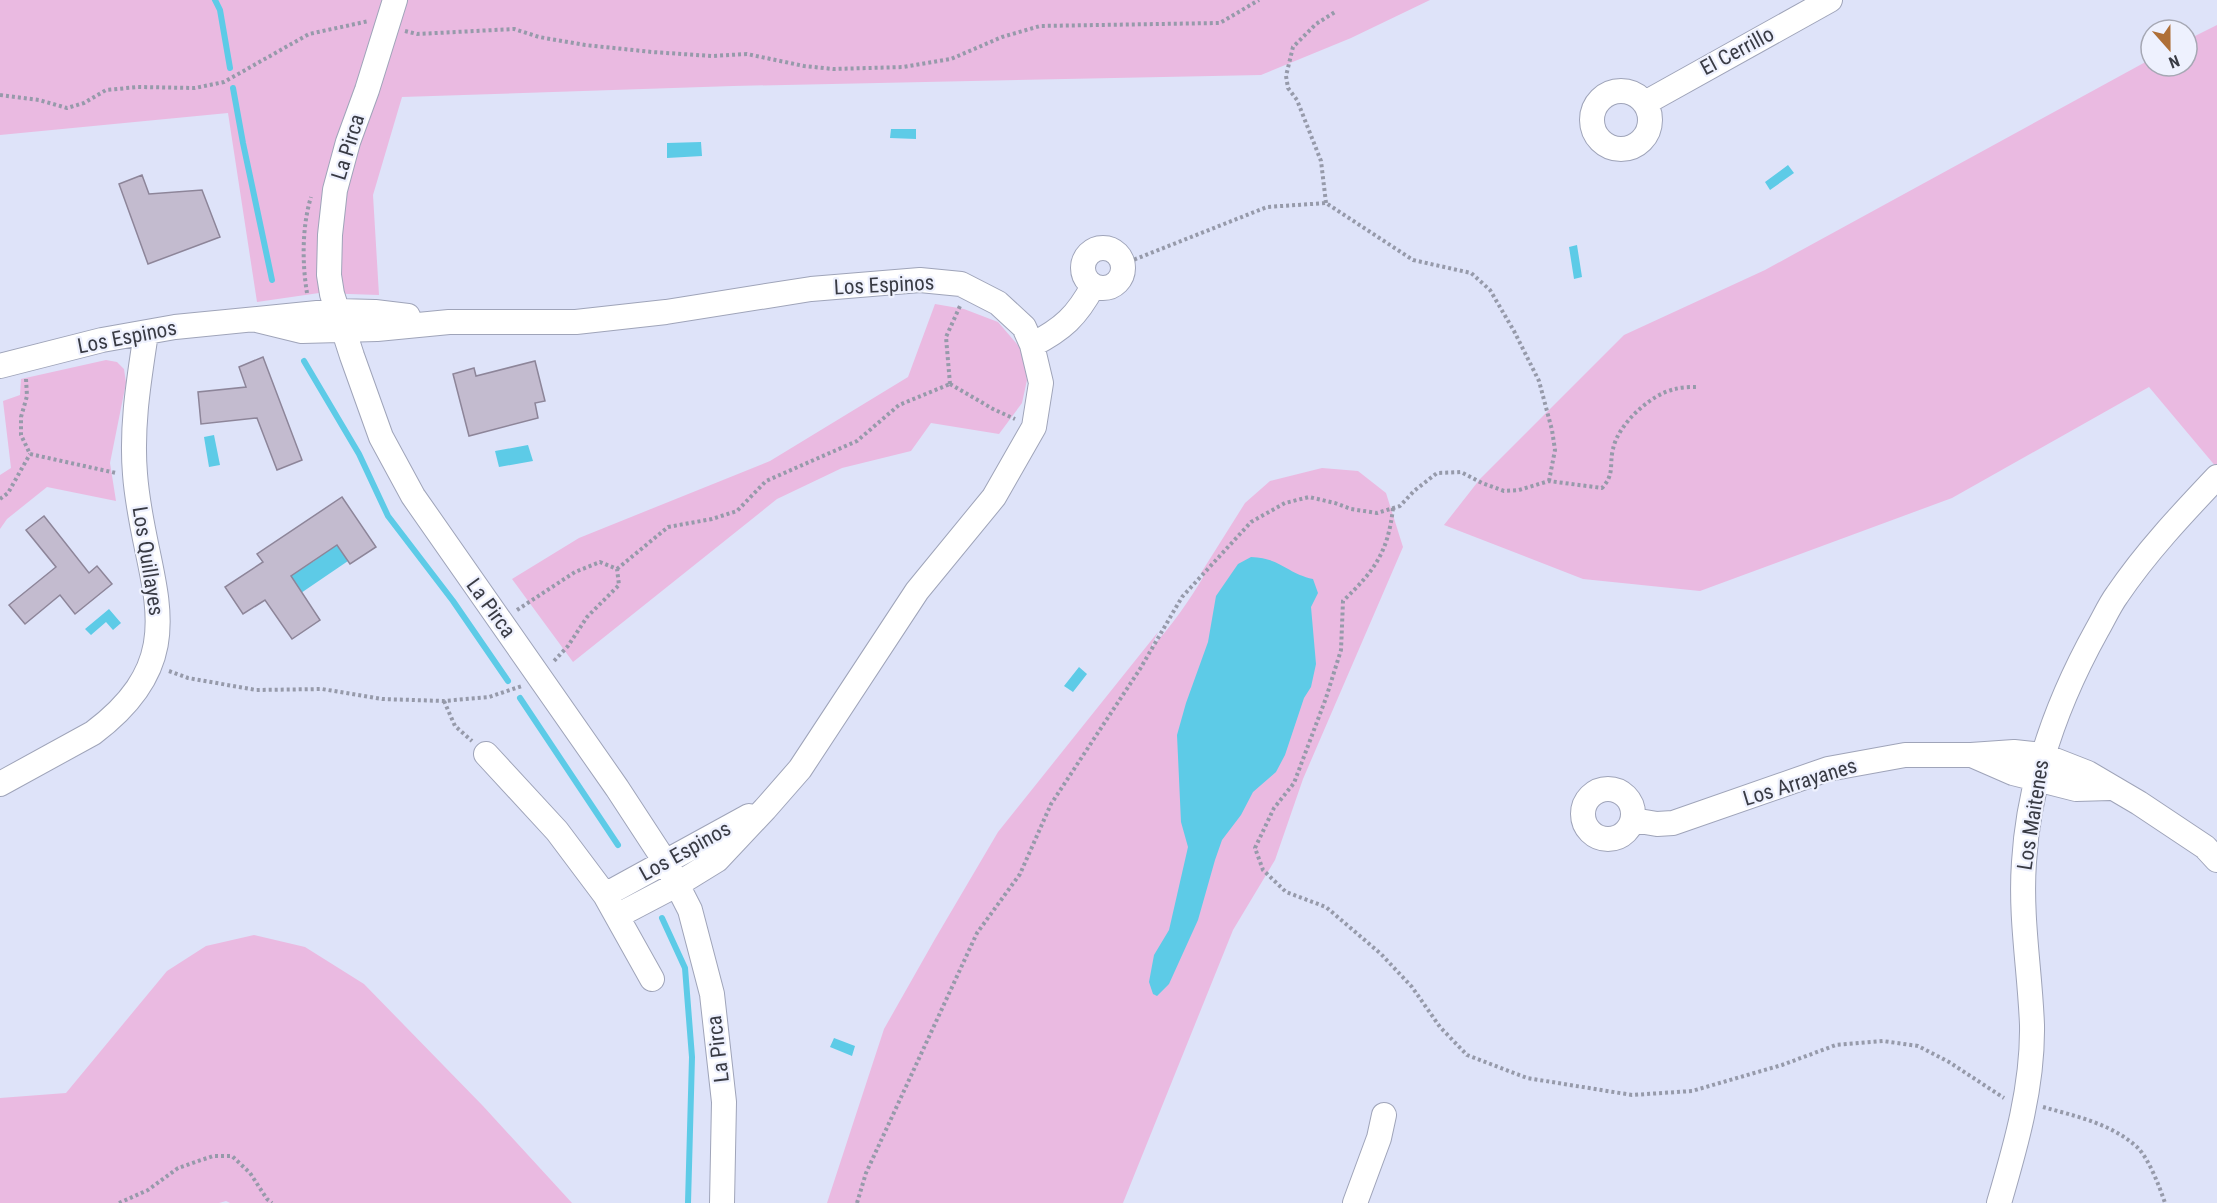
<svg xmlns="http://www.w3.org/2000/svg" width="2217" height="1203" viewBox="0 0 2217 1203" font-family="'Roboto Condensed',sans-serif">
	<rect width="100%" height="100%" fill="#dee3f9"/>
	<!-- green -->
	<path fill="#eabae1" d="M0,0H1430L1351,38L1261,75L733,86L402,97L373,195L379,295L319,293L257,302L228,113L0,135Z
		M2217,25V468L2149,387L1952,498L1700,591L1583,579L1444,525L1480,479L1624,335L1765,270L2151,59V66H2187V40Z
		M935,304L964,309L998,322L1022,350L1027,380L1022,403L999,434L931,423L911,451L842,468L777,499L573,662L512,579L579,538L770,461L908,377Z
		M106,360L117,362L124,369L126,383L110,463L116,501L47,487L7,519L0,529V475L11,468L3,401L20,395L21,379Z
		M1322,468L1358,471L1386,493L1403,547L1303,779L1275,860L1233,930L1123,1203H827L884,1029L935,939L998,832L1158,632L1150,649C1171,627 1190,600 1205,574L1201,573L1245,503L1270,481Z
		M254,935L305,947L364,984L483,1106L572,1203H230L226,1201L219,1203H0V1098L66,1093L167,971L206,946Z"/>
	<!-- water -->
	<path fill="#5dcbe7" d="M891,129H916V139L890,138Z
		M701,142L702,156L667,158V143Z
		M1788,165L1794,173L1770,190L1765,182Z
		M1577,245L1582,277L1574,279L1569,247Z
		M214,435L220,465L209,467L204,437Z
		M528,445L533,461L499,467L495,451Z
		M329,534L348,561L301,593L285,568C314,565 320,563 329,534Z
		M1251,557C1281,558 1286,573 1313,579L1318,593L1311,607L1316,664L1311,687L1304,698L1285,755L1276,772L1253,792L1241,815L1222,840L1215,860L1198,920L1169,984L1157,996L1153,994L1149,982L1154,955L1169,930L1188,847L1181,822L1177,735L1186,703L1208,642L1216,596L1238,564Z
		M109,609L121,623L113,630L106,622L91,635L85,629Z
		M1079,667L1087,674L1073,692L1064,686Z
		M834,1038L855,1046L852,1056L830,1047Z"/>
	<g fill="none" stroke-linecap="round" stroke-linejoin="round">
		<!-- stream -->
		<path stroke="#5dcbe7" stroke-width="6" d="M215,0L220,10L230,68
			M233,88L243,143L272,280
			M304,361L359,454L388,516L453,601L508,681
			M520,698L618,845
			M662,918L685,968L692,1057L688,1203"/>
	</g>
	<!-- building -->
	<path fill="#c3bbcf" stroke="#8d8599" stroke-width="1.5" d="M142,175L149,194L202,190L220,237L148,264L119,184Z
		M263,357L302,460L277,470L257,418L201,424L198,392L246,387L239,367Z
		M535,361L545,401L535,403L538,418L469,436L453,374L474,368L476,376Z
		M342,497L376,547L350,564L337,545L291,576L320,620L292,639L265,600L243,614L225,587L263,562L257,554Z
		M44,516L89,573L97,566L112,584L75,614L60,595L25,624L9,605L56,567L26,530Z"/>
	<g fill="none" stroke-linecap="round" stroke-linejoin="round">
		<defs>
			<path id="minor" d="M395,0L367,90L348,142L335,190L330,235L329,275L332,294L352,356L381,437L413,496L617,788L666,863L690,910L712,994L724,1102L722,1203
				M1592 120a29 29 0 1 1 58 0a29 29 0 1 1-58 0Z
				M1645,103L1830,0
				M1083 268a20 20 0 1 1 40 0a20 20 0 1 1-40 0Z
				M257,320L302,331L377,329L449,322H576L666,312L811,289L920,280L961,284L998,303L1024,327L1032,345L1041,383L1034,427L994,497L917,591L800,769L765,809L717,860L678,884L617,916
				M1032,345C1063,329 1077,316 1093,286
				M0,366L102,340L175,327L337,311L375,312L408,316
				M486,754L557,831L605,895L652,979
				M1974,756L2013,773L2076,789L2110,788
				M0,784L93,733C201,652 143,582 135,474C131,426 139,380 146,333
				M1583 814a25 25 0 1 1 50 0a25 25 0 1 1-50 0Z
				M1633,820L1657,824L1673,823L1828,769L1905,755H1971L2014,752L2042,755L2088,773L2139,803L2205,847L2217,860
				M605,895L749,816
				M1355,1203L1379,1138L1384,1115
				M1999,1203C2016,1145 2033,1086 2032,1025C2030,971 2020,917 2024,862C2029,779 2057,702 2097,630C2104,618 2109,606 2117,595C2146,552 2182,514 2217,477"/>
		</defs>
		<!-- minor casing -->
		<use href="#minor" stroke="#9fa4b9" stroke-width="26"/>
		<!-- path -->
		<path stroke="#969aaa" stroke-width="4" stroke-dasharray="3 3" stroke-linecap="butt" d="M405,31L417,34L514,29L539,37L585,45L652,52L712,56L747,54L804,66L833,69L903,67L951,59L1002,37L1040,26L1220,23L1259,0
			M0,95L39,100L67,108L84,103L106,90L138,87L195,88L224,82L309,34L369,21
			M1326,203L1321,161L1297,100L1288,88L1286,76L1293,47L1316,24L1335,12
			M1123,264L1267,207L1326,203L1413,260L1471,273L1490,290L1514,331L1539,381L1552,430L1555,450L1549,481
			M307,293C302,263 302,226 311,197
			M26,379L27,396L21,417V435L30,454L116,473
			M950,384L946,337L960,306
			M950,384L993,409L1015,419
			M0,499L8,493L30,454
			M1393,508C1388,553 1374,571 1343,601L1341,650L1326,698L1294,783L1274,808L1255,848L1263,870L1286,892L1326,907L1381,954L1412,987L1440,1027L1467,1055L1527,1078L1632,1095L1692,1091L1782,1065L1836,1045L1883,1041L1918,1046L1949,1062L2004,1098
			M617,569L668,527L712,519L737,511L766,481L857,441L899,405L950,384
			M517,610L575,572L600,562L617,569L619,585L587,617L568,646L554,661
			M169,671L188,678L256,690L322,689L382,699L444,701L489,697L522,686
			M444,701L455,726L472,741
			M2043,1107C2075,1116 2113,1124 2138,1148C2149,1159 2160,1188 2165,1203
			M119,1203L148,1190L178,1168L213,1156H232L250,1173L267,1199L272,1203
			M857,1203L866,1173L977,933L1020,874L1051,804L1140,669L1182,597L1251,522L1285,503L1309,497L1335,503L1351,509L1377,513L1400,506L1414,491L1437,473L1461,472L1482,483L1504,491L1519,490L1549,481L1602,488C1615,474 1609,465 1613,449C1618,424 1651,394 1675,389C1682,387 1691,387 1698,387"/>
		<!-- minor -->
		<use href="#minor" stroke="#fff" stroke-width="24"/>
	</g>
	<g text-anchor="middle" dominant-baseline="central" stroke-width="4.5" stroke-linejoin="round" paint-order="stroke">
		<!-- street labels -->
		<g font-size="21" fill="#393b44" stroke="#eef1fe">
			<text transform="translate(1737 51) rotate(-28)">El Cerrillo</text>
			<text transform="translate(348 147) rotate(-73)">La Pirca</text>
			<text transform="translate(884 285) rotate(-3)">Los Espinos</text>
			<text transform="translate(127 337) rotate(-11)">Los Espinos</text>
			<text transform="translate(148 561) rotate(81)">Los Quillayes</text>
			<text transform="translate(491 608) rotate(54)">La Pirca</text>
			<text transform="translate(1800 782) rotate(-17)">Los Arrayanes</text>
			<text transform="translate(2033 815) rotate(-81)">Los Maitenes</text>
			<text transform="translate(685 851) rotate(-29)">Los Espinos</text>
			<text transform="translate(718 1049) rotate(-97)">La Pirca</text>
		</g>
	</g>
	<!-- north arrow -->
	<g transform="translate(2169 48) rotate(159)"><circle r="28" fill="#eef1fe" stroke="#a6a8b4" stroke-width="1.5"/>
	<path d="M0-4.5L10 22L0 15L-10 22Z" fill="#af6f37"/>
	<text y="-9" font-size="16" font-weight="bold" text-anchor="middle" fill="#393b44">N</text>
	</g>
</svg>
